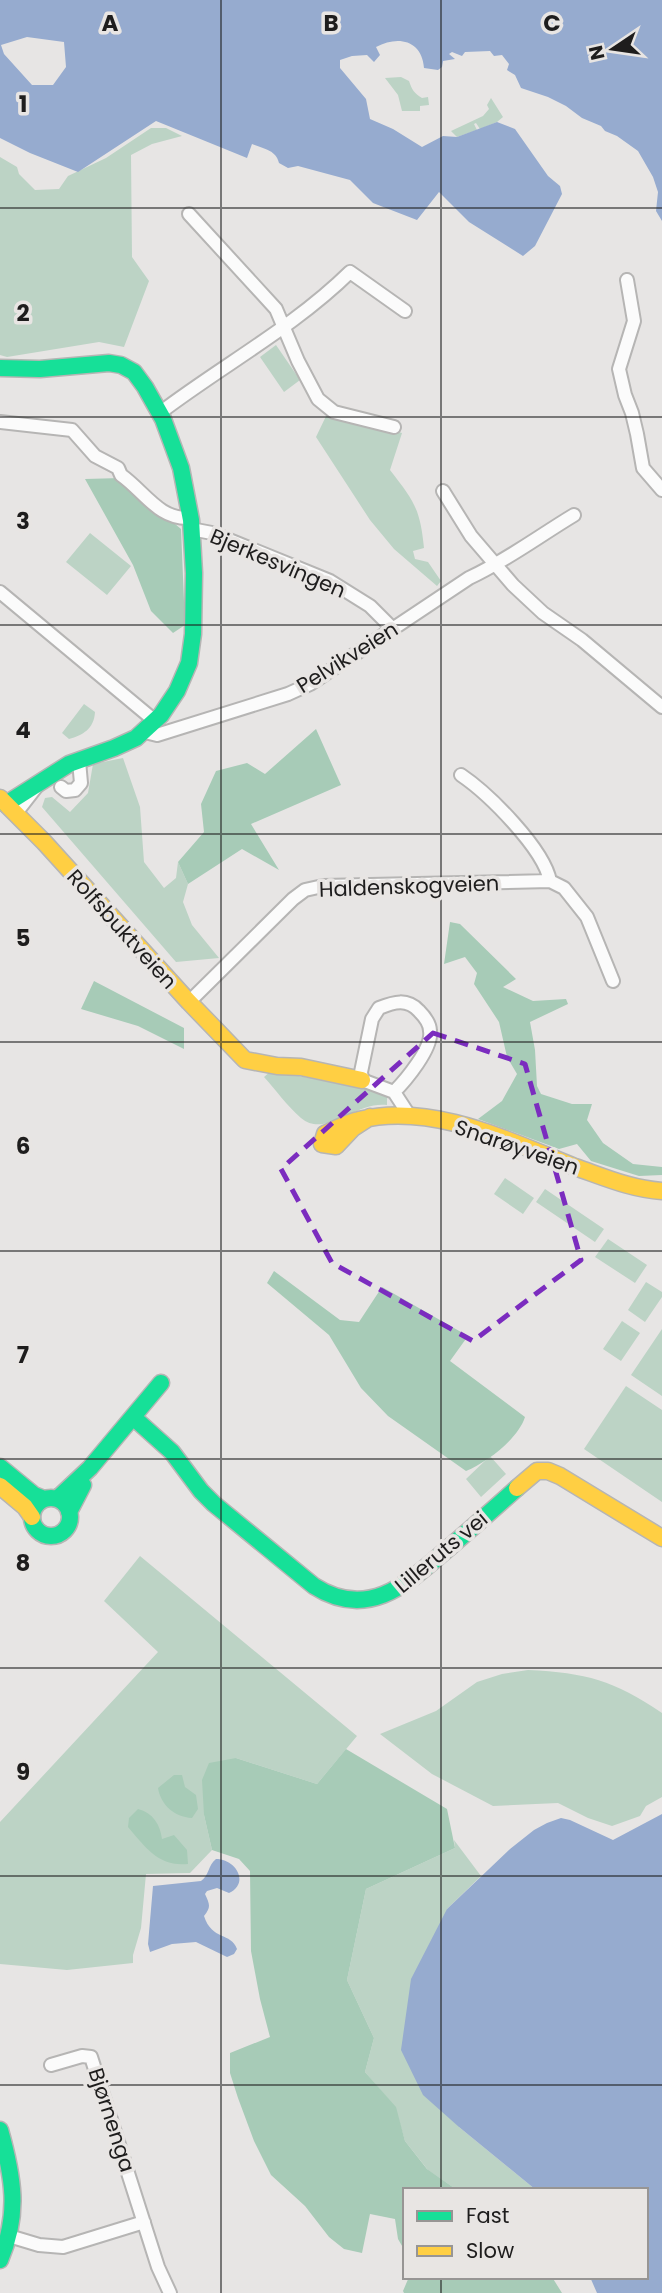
<svg xmlns="http://www.w3.org/2000/svg" width="662" height="2293" viewBox="0 0 662 2293" font-family="Poppins,sans-serif">
	<rect width="100%" height="100%" fill="#e7e5e4"/>
	<!-- green -->
	<path fill="#bcd3c5" d="M401,77L409,81C412,90 414,93 422,98L428,97L429,105L420,106V111H402L398,95L385,78Z
		M491,98L503,117L497,122L480,129L476,123L474,124L477,130L457,137L451,131L483,116L489,109L487,105Z
		M151,128H166L182,136L152,144L131,155L132,257L149,281L124,347L99,342L7,357L0,355V157L17,167L19,174L35,190L59,189L68,176L106,158Z
		M276,345L300,380L284,392L260,357Z
		M328,412L402,433L390,470C414,501 420,508 424,548L413,551L415,559L428,562L441,581L437,586L394,549L370,520L316,437Z
		M90,533L131,566L107,595L66,562Z
		M84,704L95,712C94,729 83,735 69,739L62,733Z
		M123,758L140,807L144,862L164,888L176,878L178,862L188,884L183,902L192,925L219,958L176,962L42,807L45,798L52,797L70,812L88,793L93,764Z
		M271,1071L360,1087L387,1095V1105C355,1101 326,1139 301,1118C287,1106 276,1090 264,1077Z
		M505,1178L534,1198L523,1214L494,1194Z
		M545,1189L604,1229L595,1242L536,1202Z
		M608,1239L647,1265L635,1283L595,1257Z
		M646,1282L662,1292V1297L645,1322L628,1310Z
		M622,1321L640,1333L621,1361L603,1349Z
		M662,1329V1396L631,1375Z
		M626,1386L662,1410V1502L584,1449Z
		M490,1456L506,1474L481,1497L466,1479Z
		M140,1556L357,1736L317,1784L236,1758L204,1815L212,1850L190,1873L146,1874L141,1928L133,1955V1963L67,1970L0,1964V1822L158,1652L104,1601Z
		M528,1670C587,1673 613,1680 662,1713V1797L646,1806L640,1816L612,1826L588,1818L558,1803L493,1806L432,1774L380,1734L436,1711L477,1682L502,1674Z
		M454,1840L481,1876L447,1909L459,2127L536,2190H457L428,2170L405,2141L395,2107L365,2072L374,2038L347,1980L366,1889L455,1848Z"/>
	<!-- forest -->
	<path fill="#a7cbb7" d="M121,478L181,529L185,625L173,633L151,611L133,565L85,479Z
		M316,729L341,785L251,824L279,870L242,849L188,884L178,862L204,832L201,804L216,771L247,763L265,774Z
		M450,922L460,924L516,979L503,987L533,1001L566,999L568,1004L530,1022L535,1050L537,1086L541,1094L572,1104H592L587,1120L603,1143L633,1164L662,1167V1175L639,1176L591,1161L577,1144L559,1149L478,1119L502,1101L517,1074L507,1057L499,1022L474,984L477,973L465,957L444,964Z
		M94,981L184,1028V1049L138,1026L81,1009Z
		M274,1271L340,1320L359,1322L382,1287L468,1336L450,1361L525,1417C518,1439 487,1462 466,1471L388,1416L361,1388L329,1335L267,1283Z
		M346,1749L447,1809L455,1848L366,1889L347,1980L374,2038L365,2072L396,2107L405,2141L427,2169L457,2190H405V2251L398,2239L395,2219L370,2214L362,2253L344,2249L329,2237L305,2206L271,2175L254,2141L238,2098L230,2073V2053L270,2037L260,1999L251,1951L250,1871L239,1859L212,1850L204,1815L202,1780L209,1763L236,1758L317,1784Z
		M174,1775H182L185,1787L196,1795L198,1809L192,1818C174,1817 161,1805 158,1788Z
		M138,1809C153,1813 160,1824 162,1839L174,1835L187,1850L188,1864C159,1867 146,1848 128,1827L129,1818Z
		M409,2277H552L562,2293H404L403,2291Z"/>
	<!-- water -->
	<path fill="#96abcf" fill-rule="evenodd" d="M0,0H662V221L656,211L658,192L653,177L638,151L617,136L605,131L601,126L582,118L566,106L548,97L521,88L515,75L507,70L509,64L502,55L494,56L490,51L465,52L462,56L452,52L449,54L455,59L443,61L442,67L438,70L424,68C422,40 398,35 376,47L380,55L374,62L367,55L352,56L340,60V68L366,99L370,119L393,129L422,147L443,136L457,137L497,122L515,129L548,176L560,186L562,194L535,246L523,256L469,222L439,192L417,220L373,203L350,180L298,166L288,168L279,163C276,150 264,149 252,144L247,158L156,121L78,172L30,153L0,138ZM27,37L64,42L66,67L53,85H32L4,54L1,45Z
		M662,1814V2293H597L590,2277H646V2190H536L459,2127L423,2095L401,2050L411,1979L447,1909L510,1849L534,1830L547,1823L561,1818L570,1820L613,1840Z
		M216,1859C236,1859 250,1883 229,1893L217,1888L207,1891L205,1894C210,1905 211,1907 204,1916C212,1941 231,1932 237,1949L234,1954L227,1957L196,1942L172,1944L150,1952L148,1944L153,1886L201,1881C209,1876 208,1865 216,1859Z"/>
	<g fill="none" stroke-linecap="round" stroke-linejoin="round">
		<defs>
			<path id="street" d="M189,214L276,309L298,361L318,399L334,412L394,427
				M627,280L634,321L619,369L625,395L632,413L637,434L643,468L662,490
				M161,412C223,365 294,327 350,272L405,311
				M0,422L72,430L95,456L118,468L121,475C145,492 159,520 190,518
				M443,491L471,536L513,585L543,613L582,640L662,707
				M191,529L212,533L330,581L370,606L393,629
				M0,592L155,721
				M145,732L157,735L288,694L310,684L469,578C506,561 539,536 574,515
				M461,775C489,794 544,849 550,881
				M61,787L66,791L75,790L81,783L79,761
				M16,813L37,786
				M189,1002L293,899L305,890L323,886L550,881L564,888L587,917L613,981
				M394,1092L362,1080L361,1072L372,1019L379,1008C394,1002 407,998 419,1011C424,1016 430,1024 430,1031C433,1048 405,1081 394,1092L409,1115
				M51,2065L82,2056L91,2057L158,2267L170,2293
				M9,2236L39,2245L63,2247L144,2222"/>
			<path id="fast" d="M0,368L40,369L109,363L121,365L134,372L145,387L163,419L181,468L191,520L194,573L193,634L189,663L177,691L161,715L136,738L114,748L69,764L6,804
				M133,1417L172,1452L201,1491L214,1504L314,1586C370,1622 410,1581 451,1546C473,1527 495,1508 517,1488
				M0,1467L34,1495L44,1499
				M32 1517a19 19 0 1 1 38 0a19 19 0 1 1-38 0Z
				M57,1499L90,1468L161,1383
				M69,1512L83,1485
				M0,2130C13,2176 20,2214 0,2260"/>
			<path id="slow" d="M0,798L44,842L189,1002L245,1060L277,1066L301,1067L362,1080
				M370,1117L353,1128L336,1146L322,1144L325,1134C336,1129 348,1122 359,1120C432,1102 509,1141 575,1167C604,1177 631,1189 662,1191
				M0,1486L25,1507L32,1517
				M517,1488L537,1471H548L560,1476L662,1538"/>
		</defs>
		<!-- street casing -->
		<use href="#street" stroke="#b6b5b4" stroke-width="16"/>
		<!-- fast casing -->
		<use href="#fast" stroke="#b6b5b4" stroke-width="19"/>
		<!-- slow casing -->
		<use href="#slow" stroke="#b6b5b4" stroke-width="19"/>
		<!-- street -->
		<use href="#street" stroke="#fbfbfb" stroke-width="12"/>
		<!-- fast -->
		<use href="#fast" stroke="#16e098" stroke-width="16"/>
		<!-- slow -->
		<use href="#slow" stroke="#ffcf43" stroke-width="16"/>
	</g>
	<!-- marked area -->
	<path fill="none" stroke="#7b2cbf" stroke-width="5" stroke-dasharray="14 9" stroke-linejoin="round" d="M433,1033L525,1064L581,1260L473,1341L332,1263L281,1169Z"/>
	<!-- grid -->
	<path fill="none" stroke="#1e1d1d" stroke-width="2" stroke-opacity="0.55" d="M221,0V2293M441,0V2190M0,208H662M0,417H662M0,625H662M0,834H662M0,1042H662M0,1251H662M0,1459H662M0,1668H662M0,1876H662M0,2085H662M441,2277V2293"/>
	<g text-anchor="middle" dominant-baseline="central" stroke-width="7" stroke-linejoin="round" paint-order="stroke">
		<!-- street labels -->
		<g font-size="21" fill="#1e1d1d" stroke="#e8e5e3">
			<text transform="translate(278 563) rotate(23)">Bjerkesvingen</text>
			<text transform="translate(347 657) rotate(-32)">Pelvikveien</text>
			<text transform="translate(409 886) rotate(-2)">Haldenskogveien</text>
			<text transform="translate(122 929) rotate(48)">Rolfsbuktveien</text>
			<text transform="translate(517 1147) rotate(19)">Snarøyveien</text>
			<text transform="translate(441 1552) rotate(-40)">Lilleruts vei</text>
			<text transform="translate(112 2120) rotate(72)">Bjørnenga</text>
		</g>
	</g>
	<g font-size="23" text-anchor="middle" font-weight="bold" fill="#1e1d1d" stroke="#e8e5e3" stroke-width="7" stroke-linejoin="round" paint-order="stroke">
		<text x="110" y="31">A</text>
		<text x="331" y="31">B</text>
		<text x="552" y="31">C</text>
		<text x="23" y="112">1</text>
		<text x="23" y="321">2</text>
		<text x="23" y="529">3</text>
		<text x="23" y="738">4</text>
		<text x="23" y="946">5</text>
		<text x="23" y="1154">6</text>
		<text x="23" y="1363">7</text>
		<text x="23" y="1571">8</text>
		<text x="23" y="1780">9</text>
	</g>
	<!-- legend -->
	<rect x="403" y="2188" width="245" height="91" fill="#e8e5e3" stroke="#979594" stroke-width="2"/>
	<rect x="417" y="2211" width="35" height="10" fill="#16e098" stroke="#979594" stroke-width="2"/>
	<text x="466" y="2223" font-size="21" fill="#1e1d1d">Fast</text>
	<rect x="417" y="2246" width="35" height="10" fill="#ffcf43" stroke="#979594" stroke-width="2"/>
	<text x="466" y="2258" font-size="21" fill="#1e1d1d">Slow</text>
	<!-- north arrow -->
	<g transform="translate(613 49) rotate(257)" stroke="#e8e5e3" stroke-width="5" paint-order="stroke">
	<path d="M0-5L12 26L0 18L-12 26Z" fill="#1e1d1d"/>
	<text y="-10" font-size="19" font-weight="bold" text-anchor="middle" fill="#1e1d1d">N</text>
	</g>
</svg>
